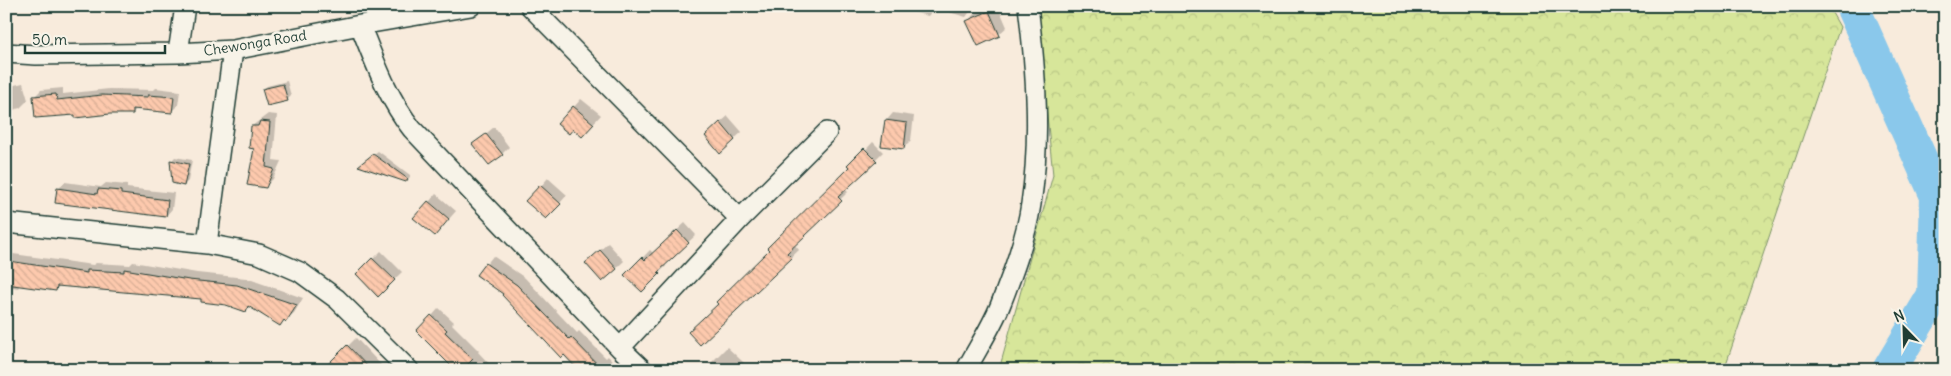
<svg xmlns="http://www.w3.org/2000/svg" width="1951" height="376" viewBox="0 0 1951 376" font-family="Delius,sans-serif">
	<defs>
		<pattern id="forest-crowns" width="20" height="18" patternUnits="userSpaceOnUse" patternTransform="scale(1.25)"><rect width="20" height="18" fill="#d7e69a"/><path d="M2 6a3 3 0 1 1 6 0M12 15a3 3 0 1 1 6 0" fill="none" stroke="#b8c685"/></pattern>
		<pattern id="building-back-hatch" width="6" height="6" patternUnits="userSpaceOnUse" patternTransform="scale(1.25)"><rect width="6" height="6" fill="#fdc9ad"/><path d="M-1 5l2 2M0 0l6 6M5-1l2 2" fill="none" stroke="#d8ae95"/></pattern>
	</defs>
	<rect width="100%" height="100%" fill="#f8ebdc"/>
	<filter id="ink" filterUnits="userSpaceOnUse"><feTurbulence type="fractalNoise" baseFrequency=".02" numOctaves="2"/><feDisplacementMap in="SourceGraphic" scale="10" xChannelSelector="R" yChannelSelector="G"/><feConvolveMatrix kernelMatrix="1 2 1 2 8 2 1 2 1" color-interpolation-filters="sRGB"/></filter>
	<g filter="url(#ink)">
		<!-- forest -->
		<path fill="url(#forest-crowns)" stroke="#7b9267" d="M1036,6H1828L1840,27L1724,370H999L1053,175Z"/>
		<!-- shadow -->
		<path fill="#0003" d="M906,6H936L928,16L905,10Z
			M943,6H974L966,17L942,10Z
			M991,6H998L1007,27L999,34L968,21L975,13Z
			M287,81L291,96L287,100L263,90L267,86Z
			M23,83L28,100L20,108L6,112V87Z
			M63,88V94L109,89L154,90L156,88L180,91L178,105L171,112L137,109L132,113H76L34,97L41,90Z
			M581,99L601,115L589,128H573L559,124Z
			M893,113L914,116L911,140L903,148L886,121Z
			M268,114L277,115L273,160L281,161L273,179L265,187L252,126Z
			M728,116L742,132L720,152L714,128Z
			M494,127L509,147L502,154L474,144Z
			M873,142L883,152L845,189L848,192L794,244L799,250L700,343L720,304Z
			M378,151L410,175V177L406,181L360,165Z
			M175,157L192,160L188,181L184,185L172,160Z
			M548,178L567,195L554,210L541,186Z
			M65,182L101,187L106,183L127,185V188L174,193L172,209L166,216L58,189Z
			M436,194L456,211L442,227L429,202Z
			M685,223L696,235L665,264L666,266L642,290L626,275L650,250L653,253Z
			M608,243L624,261L603,281L594,256Z
			M381,251L402,272L378,295L358,274Z
			M6,253L93,265L96,263L130,265L133,262L197,273L246,278L303,298L294,313L280,324L250,306L246,311L202,298L60,285L55,290L20,285L18,288L6,286Z
			M493,256L525,278L577,333L579,331L606,358L608,356L621,370H580L505,294L478,275Z
			M439,308L454,322L452,324L479,351L478,352L495,370H459L432,316Z
			M356,338L382,366L384,365L388,370H340L333,361Z
			M727,347L744,363L741,366L745,370H709L707,367Z"/>
		<g fill="none" stroke-linecap="round" stroke-linejoin="round">
			<!-- river -->
			<path stroke="#8ac8eb" stroke-width="34" d="M1852,6L1937,196L1934,295L1889,370"/>
		</g>
		<!-- building -->
		<path fill="url(#building-back-hatch)" stroke="#1f3d34" d="M989,11L1000,36L978,46L966,21Z
			M283,84L288,101L267,106L262,89Z
			M56,94L57,100L102,95L148,97V95L174,97L172,113L133,109V114H110L75,118V115L35,118L33,96Z
			M573,106L594,124L582,137L573,129L569,134L557,124Z
			M885,120L907,123L904,149L881,146Z
			M260,121L270,122L266,167L274,169L266,188L247,185L254,149L249,148L251,126H258Z
			M720,122L735,140L720,154L705,136Z
			M486,134L503,155L489,165L472,144Z
			M864,148L877,161L838,197L842,201L787,253L792,258L700,345L688,332L718,304L716,302L769,250L767,248L849,167L847,165Z
			M373,154L408,179L406,182L358,166Z
			M170,160L189,164L184,186L172,183Z
			M540,185L561,204L546,219L525,201Z
			M57,188L97,194L98,189L121,191V194L168,200L166,217L55,203Z
			M428,201L449,219L435,236L413,218Z
			M677,230L689,243L658,272L660,274L642,292L624,275L642,257L645,260Z
			M600,250L617,269L602,282L585,263Z
			M372,258L395,280L378,297L356,274Z
			M9,261L87,273V270L124,272V269L189,280L237,285L297,305L286,322L284,320L280,326L248,306L246,312L226,305L201,302V299L57,286L56,291L6,284Z
			M485,263L517,285L569,339L571,337L603,370H578L564,355L561,358L502,295L503,294L476,275Z
			M431,315L447,330L445,332L473,359L462,370H455L416,331Z
			M347,345L371,370H322Z"/>
		<g fill="none" stroke-linecap="round" stroke-linejoin="round">
			<defs>
				<path id="minor" d="M530,6L740,219
					M360,25C375,62 387,97 412,129L620,348L643,370
					M6,53L36,55L178,53L233,50L360,25L471,6
					M178,53L185,6
					M6,223L207,244L259,254L300,272L337,299L409,370
					M207,244L233,50
					M620,348L740,219L827,132
					M966,370C977,349 991,328 1000,306C1013,273 1026,238 1031,204C1041,138 1036,71 1028,6"/>
			</defs>
			<!-- minor casing -->
			<use href="#minor" stroke="#1f3d34" stroke-width="22"/>
			<!-- minor -->
			<use href="#minor" stroke="#f7f3e8" stroke-width="19"/>
		</g>
	</g>
	<g text-anchor="middle" dominant-baseline="central" stroke-width="5" stroke-linejoin="round" paint-order="stroke">
		<!-- street labels -->
		<g font-size="14" fill="#1f3d34" stroke="#f7f3e8">
			<text transform="translate(255 43) rotate(-9)">Chewonga Road</text>
		</g>
	</g>
	<!-- margin -->
	<rect width="1951" height="376" fill="none" stroke="#f7f3e8" stroke-width="25"/>
	<rect x="12" y="12" width="1926" height="351" fill="none" stroke="#1f3d34" stroke-width="2" filter="url(#ink)"/>
	<!-- north arrow -->
	<g transform="translate(1904 328) rotate(337)" stroke="#f7f3e8" stroke-width="4" paint-order="stroke">
	<path d="M0-4L9 19L0 12L-9 19Z" fill="#1f3d34"/>
	<text y="-8" font-size="14" font-weight="bold" text-anchor="middle" fill="#1f3d34">N</text>
	</g>
	<!-- scale -->
	<path d="M25 45v8h140v-8" fill="none" stroke="#1f3d34" stroke-width="2.5"/>
	<text x="32" y="45" font-size="15" fill="#1f3d34" stroke="#f7f3e8" stroke-width="4" paint-order="stroke">50 m</text>
</svg>
